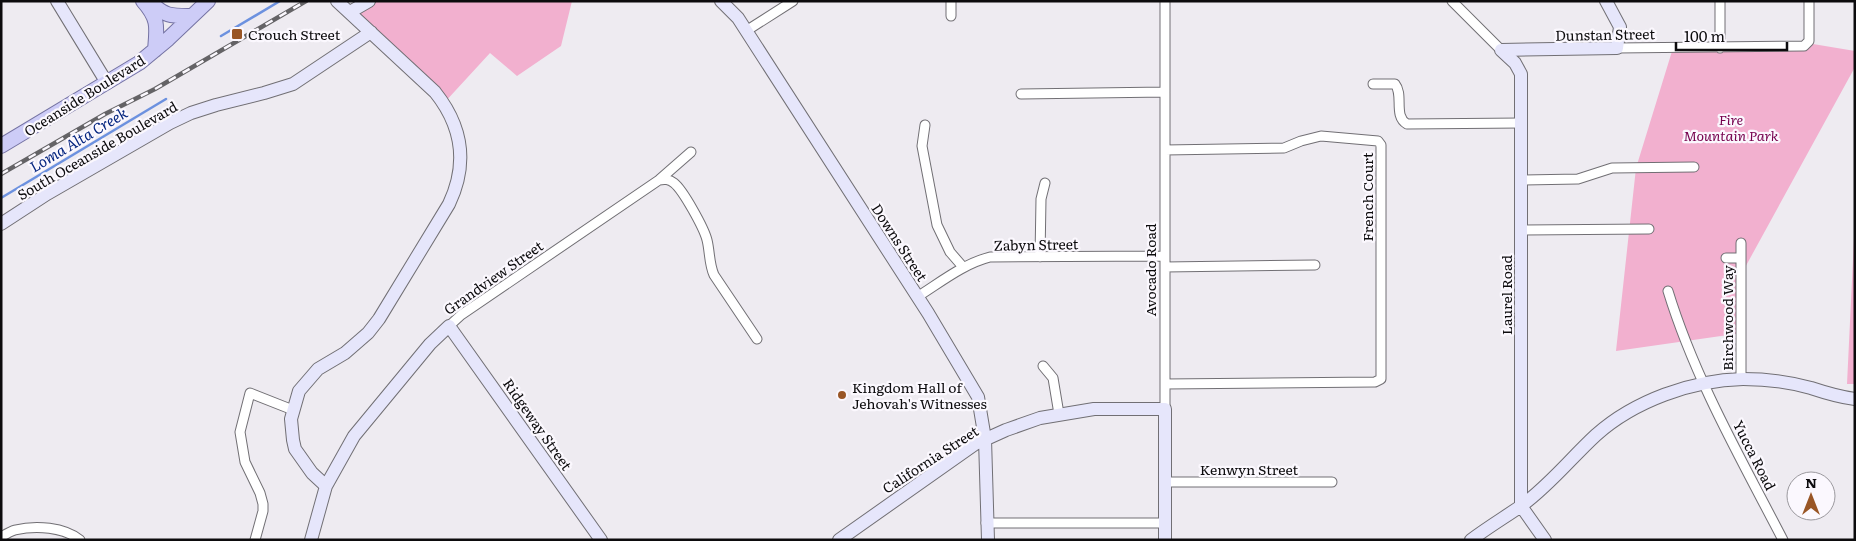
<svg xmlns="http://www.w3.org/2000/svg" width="1856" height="541" viewBox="0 0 1856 541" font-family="Literata,serif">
	<rect width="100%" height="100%" fill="#eeebf1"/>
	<!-- green -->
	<path fill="#f2b0cf" d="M369,1H572L561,46L517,76L490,53L444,103L350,12Z
		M1807,43L1855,51V67L1742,273V333L1616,351L1636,168L1673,48Z
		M1855,218V384H1847Z"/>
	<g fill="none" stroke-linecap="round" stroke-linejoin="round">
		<!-- stream -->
		<path stroke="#6c91df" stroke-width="2.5" d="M221,36L280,1
			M1,198L166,99"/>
		<defs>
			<path id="street" d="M951,1V16
				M1452,1L1501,50
				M1720,1V48
				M746,31L793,1
				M1617,48L1804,46L1809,41V1
				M1373,84H1395C1404,95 1393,116 1407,124L1521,123
				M1021,94L1165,92
				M925,125L922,146L937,225L950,252L963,267
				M659,180C665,179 669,179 674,183C683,190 704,228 707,240C710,252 709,264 714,275L757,339
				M1521,180L1578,179L1612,168L1694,167
				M1521,230L1649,229
				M1741,243V379
				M1040,257L1041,199L1045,183
				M1726,258H1741
				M1165,267L1315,265
				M1668,291C1695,379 1741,459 1783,540
				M917,297C941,282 963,264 990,257L1165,256
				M449,326L461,315L659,180L691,152
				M1043,366L1053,378L1059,414
				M1165,384L1375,382L1381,379V145L1378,141L1321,136L1301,141L1284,148L1165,150
				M1165,409V1
				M1165,482H1332
				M986,523H1165
				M1,537C6,534 11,531 15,530C36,525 64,527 80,540
				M255,540L263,511V504L260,493L245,462L240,432L250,393L293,410"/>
			<path id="secondary" d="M57,1L107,83
				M721,1L738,18L928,313L978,397L985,439L988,540
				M350,12L369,1
				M1501,50L1515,63L1521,74V506L1545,540
				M1501,50L1617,48L1620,27L1606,1
				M1,224L47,194L170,123L191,113L216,105L264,93L293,84L371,32
				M326,486L312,473L295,449L293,440L291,419L299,391L318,369L345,353L368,333L379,319L449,204C468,164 463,127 435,92L337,1
				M311,540L326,486L354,436L430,344L449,326L601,540
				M839,540L975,444L1006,430L1040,418L1094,409H1165V540
				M1471,540C1487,528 1505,517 1521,506C1549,486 1571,458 1596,435C1634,401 1692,380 1743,379C1765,379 1790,382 1811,388C1826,393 1839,397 1855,399"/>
			<path id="primary" d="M143,1C159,19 157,27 155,50
				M151,2C164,17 173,16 192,16
				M1,146L139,63L168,39L208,1"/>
		</defs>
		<!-- street casing -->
		<use href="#street" stroke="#716f74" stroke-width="11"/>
		<!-- secondary casing -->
		<use href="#secondary" stroke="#716f74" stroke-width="14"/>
		<!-- primary casing -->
		<use href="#primary" stroke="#7472a2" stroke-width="16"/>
		<!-- street -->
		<use href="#street" stroke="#fff" stroke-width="9"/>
		<!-- secondary -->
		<use href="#secondary" stroke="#e6e6fb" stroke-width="12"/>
		<!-- primary -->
		<use href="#primary" stroke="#cdccf7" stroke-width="14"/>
		<defs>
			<path id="rail" d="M1,174L105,114L155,89L306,1"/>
		</defs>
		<!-- rail casing -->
		<use href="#rail" stroke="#646366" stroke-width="4.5"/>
		<!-- rail -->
		<use href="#rail" stroke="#fbf8fe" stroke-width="2.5" stroke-dasharray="8" stroke-linecap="butt"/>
	</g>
	<!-- markers -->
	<g fill="#995626" stroke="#fbf8fe" stroke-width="2">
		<rect x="231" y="28" width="12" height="12" rx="2.5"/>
		<circle cx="842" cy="395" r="5"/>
	</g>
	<g text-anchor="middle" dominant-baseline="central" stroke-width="4.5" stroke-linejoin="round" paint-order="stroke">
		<!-- poi labels -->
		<g font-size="14" fill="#0c0b0d" stroke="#fbf8fe" text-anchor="start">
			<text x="248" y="34">Crouch Street</text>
			<text x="852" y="387">Kingdom Hall of<tspan x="852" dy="16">Jehovah's Witnesses</tspan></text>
		</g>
		<!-- street labels -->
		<g font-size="14" fill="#0c0b0d" stroke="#fbf8fe">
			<text transform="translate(1605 34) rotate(-1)">Dunstan Street</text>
			<text transform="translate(84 95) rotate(-32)">Oceanside Boulevard</text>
			<text transform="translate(97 150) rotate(-30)">South Oceanside Boulevard</text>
			<text transform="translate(1367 197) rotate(-90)">French Court</text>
			<text transform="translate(900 242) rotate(57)">Downs Street</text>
			<text transform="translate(1036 244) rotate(-1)">Zabyn Street</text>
			<text transform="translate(1150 270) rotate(-90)">Avocado Road</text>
			<text transform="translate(493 277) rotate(-35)">Grandview Street</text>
			<text transform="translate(1506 295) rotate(-90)">Laurel Road</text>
			<text transform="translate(1727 318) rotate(-90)">Birchwood Way</text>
			<text transform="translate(538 424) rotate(55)">Ridgeway Street</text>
			<text transform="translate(1755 455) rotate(63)">Yucca Road</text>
			<text transform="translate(930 459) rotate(-33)">California Street</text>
			<text x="1249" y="469">Kenwyn Street</text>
		</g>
		<!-- park labels -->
		<g font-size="14" font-style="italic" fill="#75014d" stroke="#fbf8fe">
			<text x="1731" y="119">Fire<tspan x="1731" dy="16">Mountain Park</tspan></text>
		</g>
		<!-- water labels -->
		<g font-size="15" font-style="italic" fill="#05257f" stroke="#fbf8fe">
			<text transform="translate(78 139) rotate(-31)">Loma Alta Creek</text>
		</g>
	</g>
	<!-- border -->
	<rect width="1856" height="541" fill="none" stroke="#0c0b0d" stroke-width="5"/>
	<!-- north arrow -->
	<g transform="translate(1811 496)"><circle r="24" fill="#fbf8fe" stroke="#9b999e"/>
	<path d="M0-4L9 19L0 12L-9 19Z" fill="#995626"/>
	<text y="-8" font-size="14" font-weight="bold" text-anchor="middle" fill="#0c0b0d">N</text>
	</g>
	<!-- scale -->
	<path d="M1676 42v8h111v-8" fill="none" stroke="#0c0b0d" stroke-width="2.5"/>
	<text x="1684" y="42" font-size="15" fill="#0c0b0d" stroke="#fbf8fe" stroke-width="4" paint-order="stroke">100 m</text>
</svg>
